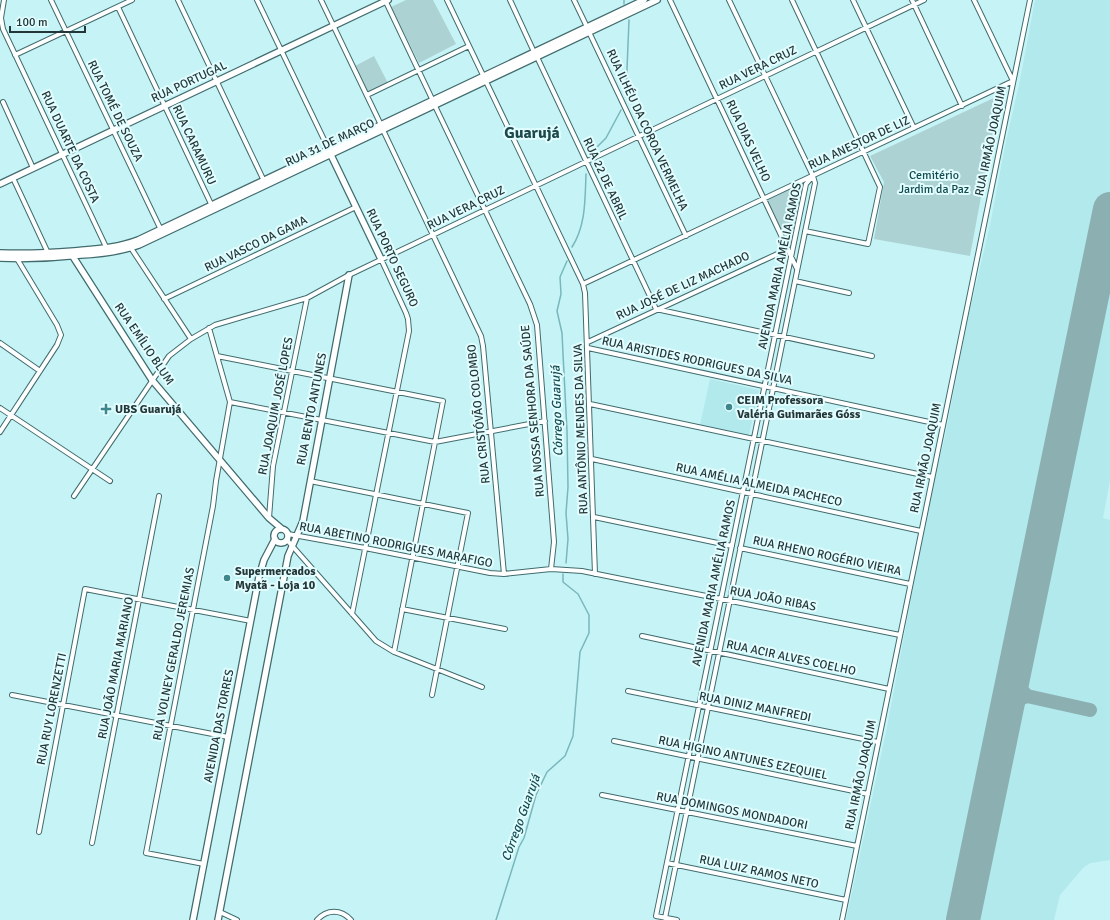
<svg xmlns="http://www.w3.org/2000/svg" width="1110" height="920" viewBox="0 0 1110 920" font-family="Signika,sans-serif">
	<rect width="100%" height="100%" fill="#c6f4f6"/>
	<!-- built -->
	<path fill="#b1e9ec" d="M1035,0H1110V480L1103,518L1110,520V860L1091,863L1084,867L1060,895L1054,920H846L887,727L930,497L944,441L968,318L990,225L1005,146L1020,80Z
		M710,379L759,390L749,435L700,425Z"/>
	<!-- green -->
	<path fill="#add2d4" d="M406,0H433L456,44L419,63L391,7Z
		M374,56L389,85L367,95L353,67Z
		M1000,95L970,256L874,239L884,182L870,156Z
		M813,176L806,184L791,257L764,199Z"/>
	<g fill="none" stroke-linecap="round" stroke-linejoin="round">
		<!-- stream -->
		<path stroke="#78b7bb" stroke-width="1.5" d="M624,0V4
			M626,93L629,20
			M596,152L597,147L606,138L621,110
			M572,247C586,225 585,199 586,174
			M566,563L568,539L566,513L568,487L567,431L563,354L562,333L557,311L561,294L560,277L567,261
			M496,920L519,847L524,838L536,795L547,772L565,756L573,736L580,652L589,633V615L578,594L563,582V574"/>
		<!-- taxiway -->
		<path stroke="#8cb0b2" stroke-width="14" d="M1013,680L1027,696L1090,710
			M1007,709L1017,700L1027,696"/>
		<!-- runway -->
		<path stroke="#8cb0b2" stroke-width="34" d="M963,920L1110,209"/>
		<defs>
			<path id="street" d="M4,0L1,18L3,29L107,249
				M51,0L161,230
				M178,0L264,181
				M257,0L329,150
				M321,0L381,125
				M385,0L433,101
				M447,0L583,284L585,293L595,574
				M510,0L534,52
				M574,0L587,27
				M670,0L797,269
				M792,0L880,187L868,244L805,231
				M853,0L914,128
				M912,0L962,106
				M118,7L212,206
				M589,32L686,236
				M15,55L132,0
				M537,57L656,309L872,356
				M367,95L469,46
				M3,102L33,168
				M435,106L530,304L537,325L554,542L551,569
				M383,130L481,336L483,346L504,574
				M13,178L48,253
				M131,248L191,339
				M795,281L849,293
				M583,284L1013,81L974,0
				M164,299L356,207
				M588,342L788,249
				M0,343L40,371
				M588,348L943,425
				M217,356L443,401L394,652
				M230,402L435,442L545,421
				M590,404L932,477
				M0,408L110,481
				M0,432L57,345L61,335L57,325L16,257
				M592,459L921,531
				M310,481L468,513L432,695
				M74,496L169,356L191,339L215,325L307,298L349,275L924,0
				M594,517L732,546
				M269,518L273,466L307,298
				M288,534L365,548L490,573L504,574L551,569L582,571L900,635
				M287,540L376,641L394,652L482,687
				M740,548L910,584
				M402,609L505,629
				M352,614L409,331L408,319L406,313L381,259
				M642,636L889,689
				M628,691L878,742
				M12,695L228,737
				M614,741L868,794
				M602,795L857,846
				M39,832L85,589L251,621
				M92,843L159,496
				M667,863L846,900
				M204,864L146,853L213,506L216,481L230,402L209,328
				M220,912L237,920
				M665,918L815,183L813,176L729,0
				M317,920C327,909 341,909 351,920
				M677,920L656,916L806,184L813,176
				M842,920L1030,0"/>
			<path id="secondary" d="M330,153L381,259
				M0,184L388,0
				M0,253C25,254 49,253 74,251C96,249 117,248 138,240L644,0
				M72,255L152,380L269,518L282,529
				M0,258C27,259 54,258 81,255C101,254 120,252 139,245L657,0
				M274 536a7 7 0 1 1 14 0a7 7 0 1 1-14 0Z
				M193,920L259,577L264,560L275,539
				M218,920L288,556L303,521L349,275"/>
		</defs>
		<!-- street casing -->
		<use href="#street" stroke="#416b6d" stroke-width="6"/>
		<!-- secondary casing -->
		<use href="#secondary" stroke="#416b6d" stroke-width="8"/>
		<!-- street -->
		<use href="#street" stroke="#fff" stroke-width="4"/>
		<!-- secondary -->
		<use href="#secondary" stroke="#fff" stroke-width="5.5"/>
	</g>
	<!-- markers -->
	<g fill="#3e868b" stroke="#e2fdff" stroke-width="1.5">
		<circle cx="729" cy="407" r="4"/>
		<path d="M104 403h4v4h4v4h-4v4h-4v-4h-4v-4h4z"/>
		<circle cx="227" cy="578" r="4"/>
	</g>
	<g text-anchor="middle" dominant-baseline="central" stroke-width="4" stroke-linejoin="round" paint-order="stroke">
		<!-- street labels -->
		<g font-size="12" fill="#243738" stroke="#e2fdff">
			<text transform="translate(758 68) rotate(-26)">RUA VERA CRUZ</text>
			<text transform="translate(189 82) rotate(-25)">RUA PORTUGAL</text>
			<text transform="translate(115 111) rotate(64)">RUA TOMÉ DE SOUZA</text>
			<text transform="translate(647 130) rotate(65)">RUA ILHÉU DA COROA VERMELHA</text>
			<text transform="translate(748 141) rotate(65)">RUA DIAS VELHO</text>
			<text transform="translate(991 141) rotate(-78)">RUA IRMÃO JOAQUIM</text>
			<text transform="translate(330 143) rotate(-25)">RUA 31 DE MARÇO</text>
			<text transform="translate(859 143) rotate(-25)">RUA ANESTOR DE LIZ</text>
			<text transform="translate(194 145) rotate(65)">RUA CARAMURU</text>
			<text transform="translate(70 147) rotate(65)">RUA DUARTE DA COSTA</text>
			<text transform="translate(605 179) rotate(65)">RUA 22 DE ABRIL</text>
			<text transform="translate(466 208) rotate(-26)">RUA VERA CRUZ</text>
			<text transform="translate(256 244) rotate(-26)">RUA VASCO DA GAMA</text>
			<text transform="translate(392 258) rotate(65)">RUA PORTO SEGURO</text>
			<text transform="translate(780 266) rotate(-78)">AVENIDA MARIA AMÉLIA RAMOS</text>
			<text transform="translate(683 286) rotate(-25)">RUA JOSÉ DE LIZ MACHADO</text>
			<text transform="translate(144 344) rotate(56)">RUA EMÍLIO BLUM</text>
			<text transform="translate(697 361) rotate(12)">RUA ARISTIDES RODRIGUES DA SILVA</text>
			<text transform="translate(276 406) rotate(-79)">RUA JOAQUIM JOSÉ LOPES</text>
			<text transform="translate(312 409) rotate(-79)">RUA BENTO ANTUNES</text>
			<text transform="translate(533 411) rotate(-95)">RUA NOSSA SENHORA DA SAÚDE</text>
			<text transform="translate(479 414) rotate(-96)">RUA CRISTÓVÃO COLOMBO</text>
			<text transform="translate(581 429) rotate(-92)">RUA ANTÔNIO MENDES DA SILVA</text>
			<text transform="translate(926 458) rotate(-78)">RUA IRMÃO JOAQUIM</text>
			<text transform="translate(759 485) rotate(12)">RUA AMÉLIA ALMEIDA PACHECO</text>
			<text transform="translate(396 545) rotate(11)">RUA ABETINO RODRIGUES MARAFIGO</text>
			<text transform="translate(827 556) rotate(12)">RUA RHENO ROGÉRIO VIEIRA</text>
			<text transform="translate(714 583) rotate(-78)">AVENIDA MARIA AMÉLIA RAMOS</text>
			<text transform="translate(773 599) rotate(11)">RUA JOÃO RIBAS</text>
			<text transform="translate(174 654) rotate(-79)">RUA VOLNEY GERALDO JEREMIAS</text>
			<text transform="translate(791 658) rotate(12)">RUA ACIR ALVES COELHO</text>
			<text transform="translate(116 668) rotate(-79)">RUA JOÃO MARIA MARIANO</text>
			<text transform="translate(755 707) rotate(11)">RUA DINIZ MANFREDI</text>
			<text transform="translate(52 709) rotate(-79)">RUA RUY LORENZETTI</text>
			<text transform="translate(219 726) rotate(-79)">AVENIDA DAS TORRES</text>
			<text transform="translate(743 758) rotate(12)">RUA HIGINO ANTUNES EZEQUIEL</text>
			<text transform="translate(861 775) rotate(-78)">RUA IRMÃO JOAQUIM</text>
			<text transform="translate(732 811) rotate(11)">RUA DOMINGOS MONDADORI</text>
			<text transform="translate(759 872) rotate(12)">RUA LUIZ RAMOS NETO</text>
		</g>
		<!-- park labels -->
		<g font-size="12" fill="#124b4f" stroke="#e2fdff">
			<text x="934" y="175">Cemitério<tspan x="934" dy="14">Jardim da Paz</tspan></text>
		</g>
		<!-- poi labels -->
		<g font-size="12" font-weight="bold" fill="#243738" stroke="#e2fdff" text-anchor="start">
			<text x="737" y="400">CEIM Professora<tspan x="737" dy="14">Valéria Guimarães Góss</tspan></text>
			<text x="115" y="409">UBS Guarujá</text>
			<text x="235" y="571">Supermercados<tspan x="235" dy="14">Myatã - Loja 10</tspan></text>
		</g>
		<!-- water labels -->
		<g font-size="13" font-style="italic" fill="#164e52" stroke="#e2fdff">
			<text transform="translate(557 411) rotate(-92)">Córrego Guarujá</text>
			<text transform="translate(521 818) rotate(-70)">Córrego Guarujá</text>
		</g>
		<!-- district labels -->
		<g font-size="16" font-weight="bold" fill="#1e494b" stroke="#e2fdff">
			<text x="532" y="133">Guarujá</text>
		</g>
	</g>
	<!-- scale -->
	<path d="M10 26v6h75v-6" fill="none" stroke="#243738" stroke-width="2"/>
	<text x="16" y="26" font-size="12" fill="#243738" stroke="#e2fdff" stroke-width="3" paint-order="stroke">100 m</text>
</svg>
